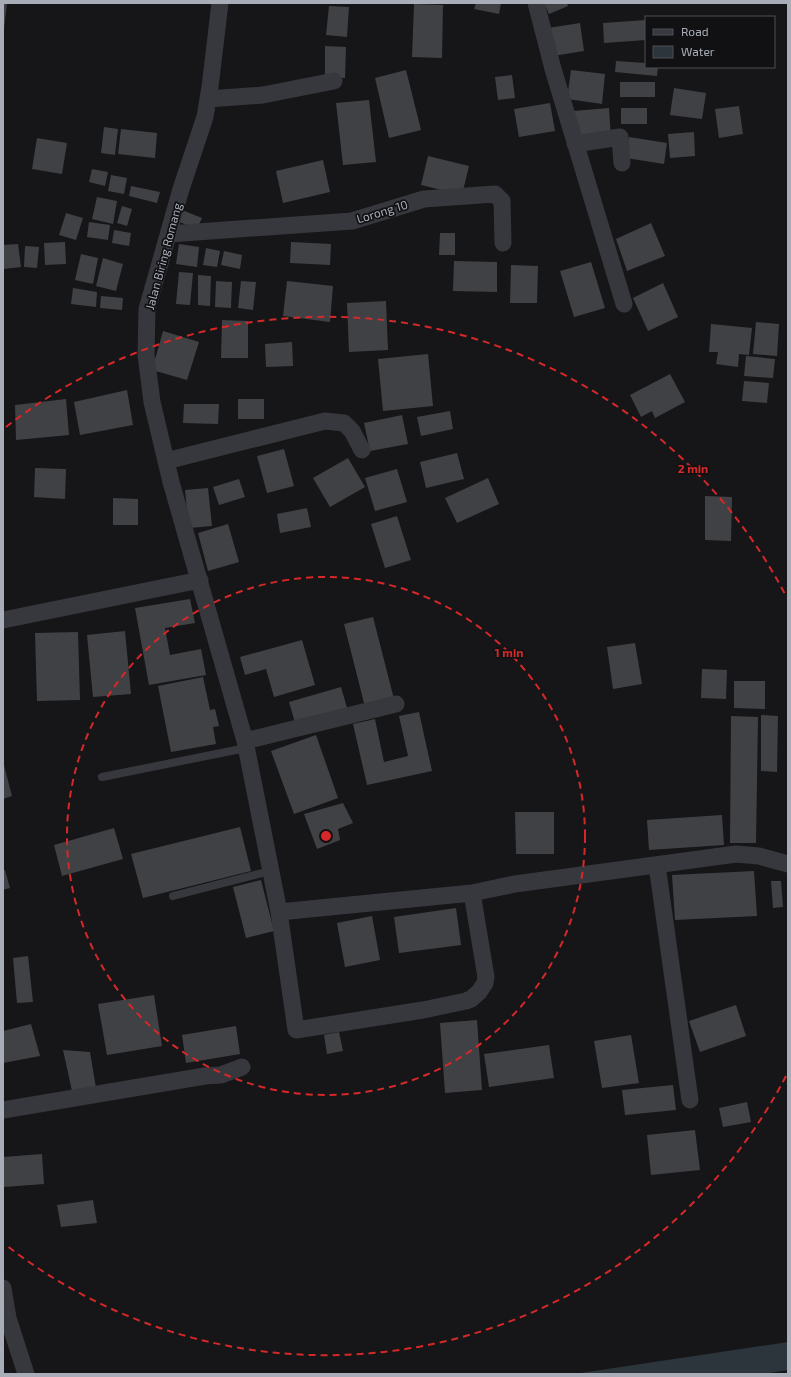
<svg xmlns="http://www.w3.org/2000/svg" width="791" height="1377" viewBox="0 0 791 1377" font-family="'Exo 2',sans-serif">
	<rect width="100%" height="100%" fill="#161618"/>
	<!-- water -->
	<path fill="#2c353c" d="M788,1342V1370L763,1374H574Z"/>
	<!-- building -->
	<path fill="#404145" d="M3,3H7L4,29H3Z
		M476,3H501L499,14L474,9Z
		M544,3H567L568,6L549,14Z
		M414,4L443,5L442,58L412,57Z
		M329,6L349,7L347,37L326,35Z
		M646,20V40L604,43L603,23Z
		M580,23L584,51L553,56L548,28Z
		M325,46L346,47L345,78L325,77Z
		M616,61L646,63V67H658L657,76L615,72Z
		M406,70L421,130L389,138L375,78Z
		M571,70L605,74L602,104L567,99Z
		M512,75L515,98L498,100L495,77Z
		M620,82H655V97H620Z
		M674,88L706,93L702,119L670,115Z
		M369,100L376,162L343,165L336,103Z
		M550,103L555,131L519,137L514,109Z
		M739,106L743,134L719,138L715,109Z
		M609,108L611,138L576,141L573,111Z
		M621,108H647V124H621Z
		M104,127L118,129L115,155L101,153Z
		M121,129L157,133L155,158L118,154Z
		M694,132L695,156L670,158L668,134Z
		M629,137L667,143L664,164L626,158Z
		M37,138L67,143L62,174L32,169Z
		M428,156L469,166L462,195L421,185Z
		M323,160L330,192L283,203L276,171Z
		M92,169L108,172L105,186L89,182Z
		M111,175L127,178L124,194L108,191Z
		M131,186L160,192L157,203L129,196Z
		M97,197L117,201L113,224L92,219Z
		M122,206L132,209L127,226L117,223Z
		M182,210L202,218L197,229L177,221Z
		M66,213L83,218L76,240L59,235Z
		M89,222L110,225L108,240L87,237Z
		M651,223L665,256L627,271L616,239Z
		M114,230L131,233L129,246L112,243Z
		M440,233H455V255H439Z
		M65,242L66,264L45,265L44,243Z
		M291,242L331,244L330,265L290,263Z
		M18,244L21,267L3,269V245Z
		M179,244L199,247L197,267L176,264Z
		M25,246L39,247L37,268L24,267Z
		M206,248L220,251L217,267L203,265Z
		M224,251L242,255L240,269L221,265Z
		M81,254L98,258L93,284L75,280Z
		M103,258L123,264L116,291L96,286Z
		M454,261L497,262V292L453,291Z
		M591,262L605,308L574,317L560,271Z
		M511,265L538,266L537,303H510Z
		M179,272L193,273L190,305L176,304Z
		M198,275L211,276L210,306L198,305Z
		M216,281L232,282L231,308L215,307Z
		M241,281L256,282L253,310L238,308Z
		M287,281L333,286L330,322L283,316Z
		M663,283L678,317L648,331L633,298Z
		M73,288L97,292L96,307L71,304Z
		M101,296L123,298L122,310L100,308Z
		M386,301L388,350L349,352L347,303Z
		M222,320L248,321V358H221Z
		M756,322L779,324L777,356L753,354Z
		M711,324L752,328L749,355L739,354L738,367L716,364L718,352H709Z
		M163,331L199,342L187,380L152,370Z
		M292,342L293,366L266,367L265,344Z
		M428,354L433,406L383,411L378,359Z
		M746,356L775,359L773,378L744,376Z
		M670,374L685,402L655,418L652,411L641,417L630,395Z
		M744,381L769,383L767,403L742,401Z
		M127,390L133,425L80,435L74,402Z
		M66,399L69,435L16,440L15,405Z
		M238,399H264V419H238Z
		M184,404H219L218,424L183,423Z
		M450,411L453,429L421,436L417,417Z
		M402,415L408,444L370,451L364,423Z
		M284,449L294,486L267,493L257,456Z
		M457,453L464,479L426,488L420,462Z
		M348,458L365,487L330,507L313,478Z
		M35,468L66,469L65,499L34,497Z
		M397,469L407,502L375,511L365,478Z
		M488,478L499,504L457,523L445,498Z
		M239,479L245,497L219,505L213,487Z
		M208,488L212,526L189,528L185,490Z
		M705,496L732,497L731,541L705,540Z
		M113,498L138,499V525H113Z
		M307,508L311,527L280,533L277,514Z
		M397,516L411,560L385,568L371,524Z
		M228,524L239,562L208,571L198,533Z
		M190,599L195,623L165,628L170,655L201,649L206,675L149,685L135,608Z
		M373,617L394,699L365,707L344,624Z
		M125,631L131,694L93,697L87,635Z
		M78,632L80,700L37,701L35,633Z
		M302,640L315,685L274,697L266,669L245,675L240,657Z
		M635,643L642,684L613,689L607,647Z
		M702,669L727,670L726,699L701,698Z
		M203,677L210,710L215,709L219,726L213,727L216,744L171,752L158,686Z
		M734,681H765V709L734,708Z
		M341,687L348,711L296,726L289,702Z
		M419,712L432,771L367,785L353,724L375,719L384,762L408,756L399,716Z
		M761,715L778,716L777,772L761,771Z
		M731,716L758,717L756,843H730Z
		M316,735L338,798L294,814L271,751Z
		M3,761L12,796L3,799Z
		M343,803L353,823L338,829L340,840L317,849L304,814Z
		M515,812H554V854H516Z
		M722,815L724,845L649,850L647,820Z
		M240,827L251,871L143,898L131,854Z
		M114,828L123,859L62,876L54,845Z
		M5,870L10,888L3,890V871Z
		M754,871L757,916L675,920L672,875Z
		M261,880L274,931L246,938L233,887Z
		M771,881H781L783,907L773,908Z
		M456,908L461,945L399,953L394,917Z
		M372,916L380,960L345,967L337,923Z
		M28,956L33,1002L17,1003L13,958Z
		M154,995L162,1046L107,1055L98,1004Z
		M736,1005L746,1036L700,1052L689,1021Z
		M477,1020L482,1090L445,1093L440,1023Z
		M31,1024L40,1056L3,1063V1031Z
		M236,1026L240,1054L186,1063L182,1035Z
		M339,1032L343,1051L327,1054L324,1035Z
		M631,1035L639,1083L602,1088L594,1041Z
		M549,1045L554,1078L489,1087L484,1054Z
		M63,1050L90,1052L96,1088L72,1091Z
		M673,1085L676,1110L625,1115L622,1090Z
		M747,1102L751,1122L723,1127L719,1108Z
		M695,1130L700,1170L651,1175L647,1135Z
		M42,1154L44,1184L4,1187L3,1157Z
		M93,1200L97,1223L61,1227L57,1205Z"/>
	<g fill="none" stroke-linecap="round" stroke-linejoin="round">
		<!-- lane -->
		<path stroke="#37383d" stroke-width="8" d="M102,777L246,748
			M173,896L270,871"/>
		<!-- street -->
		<path stroke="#37383d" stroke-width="17" d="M220,3L210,87L205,117L181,189L147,309L146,355L152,402L171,482L245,741L279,912L296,1030L423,1010L466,1001L471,999L479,992L485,983L486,977L472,893
			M536,3L553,69L624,304
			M208,99L263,95L334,81
			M575,144L620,137L622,163
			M169,234L352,221L424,199L495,194L502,201L503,243
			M166,461L325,421L344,423L352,431L362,450
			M3,620L200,580
			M245,741L396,704
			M657,865L690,1100
			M279,912L472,893L515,884L736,854L759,856L788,864
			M3,1110L205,1076L221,1075L242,1067
			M3,1288L8,1318L26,1374"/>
	</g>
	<!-- distance rings -->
	<g fill="none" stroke="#d62828" stroke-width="2" stroke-dasharray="7 5">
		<circle cx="326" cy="836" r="259"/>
		<path d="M786 1076A519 519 0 0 1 6 1245M6 427A519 519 0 0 1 786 596"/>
	</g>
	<g text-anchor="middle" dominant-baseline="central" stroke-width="3.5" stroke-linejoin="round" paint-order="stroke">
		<!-- street labels -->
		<g font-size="12" fill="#a8adb8" stroke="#111113">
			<text transform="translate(382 211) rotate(-17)">Lorong 10</text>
			<text transform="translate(163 256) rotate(-75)">Jalan Biring Romang</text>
		</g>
	</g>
	<circle cx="326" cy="836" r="6" fill="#d62828" stroke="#111113" stroke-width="2"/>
	<g font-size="12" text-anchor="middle" font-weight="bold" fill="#d62828" stroke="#111113" stroke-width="3.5" stroke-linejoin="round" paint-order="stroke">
		<text x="693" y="473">2 min</text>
		<text x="509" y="657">1 min</text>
	</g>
	<!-- border -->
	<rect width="791" height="1377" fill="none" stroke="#a8adb8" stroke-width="8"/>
	<!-- legend -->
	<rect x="645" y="16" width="130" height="52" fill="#111113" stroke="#4d4f55"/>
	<rect x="653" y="29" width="20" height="6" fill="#37383d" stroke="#4d4f55"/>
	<text x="681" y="36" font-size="12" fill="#a8adb8">Road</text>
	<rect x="653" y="46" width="20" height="12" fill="#2c353c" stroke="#4d4f55"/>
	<text x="681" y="56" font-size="12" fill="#a8adb8">Water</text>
</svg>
